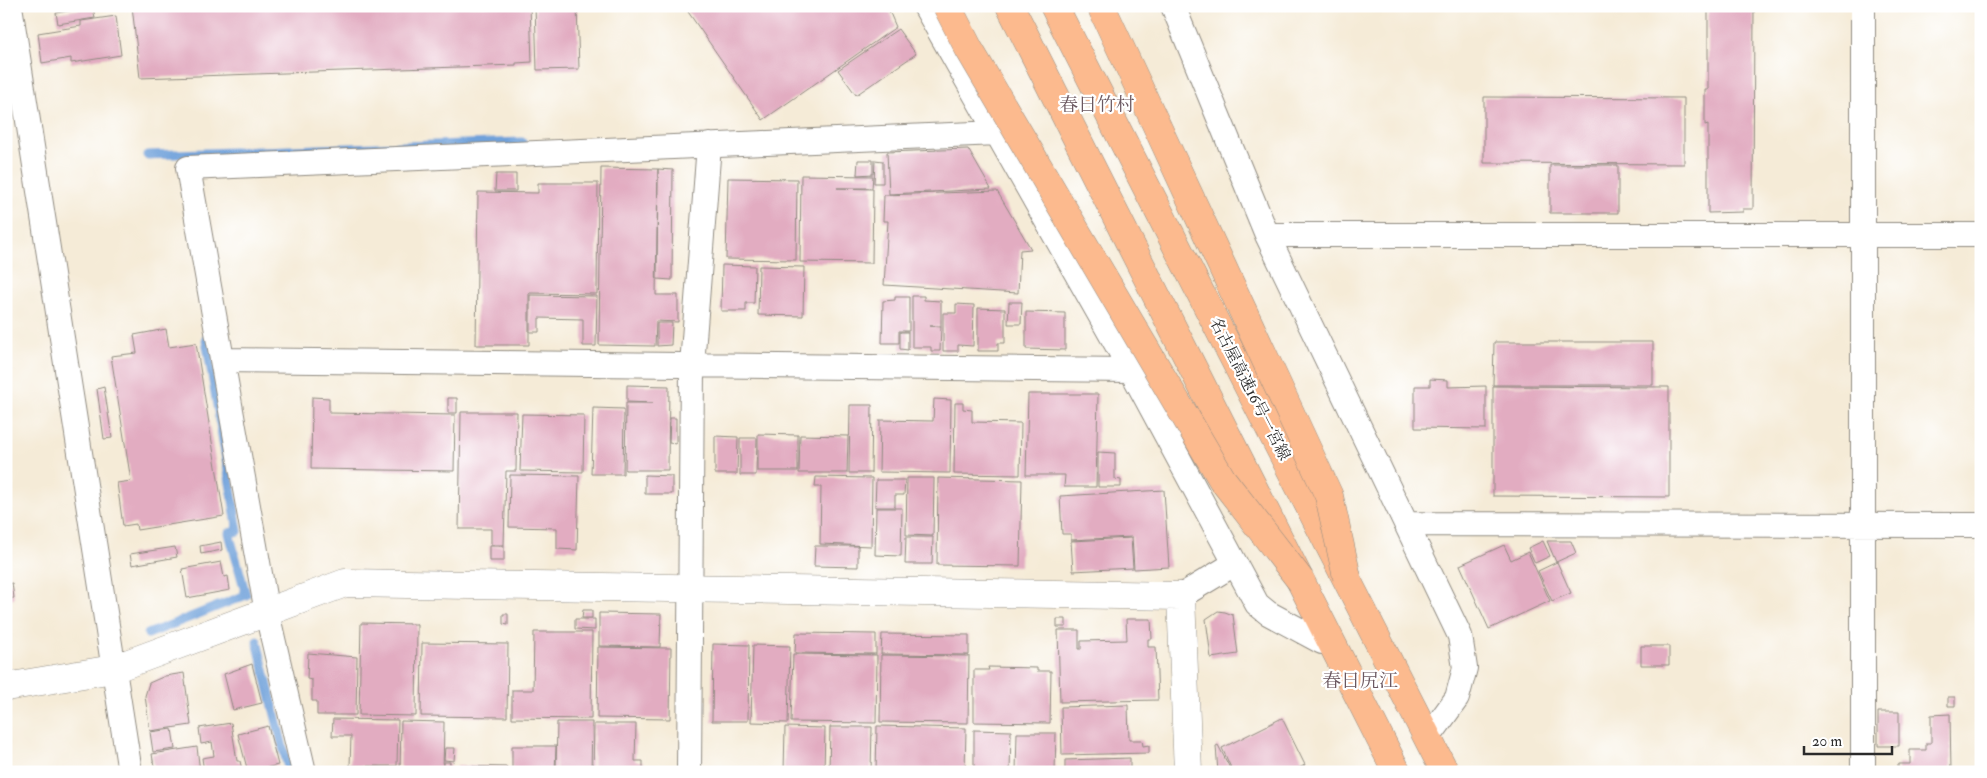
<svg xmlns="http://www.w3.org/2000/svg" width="1987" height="778" viewBox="0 0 1987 778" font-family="'IM FELL Double Pica','Noto Serif JP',serif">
	<rect width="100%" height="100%" fill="#fff"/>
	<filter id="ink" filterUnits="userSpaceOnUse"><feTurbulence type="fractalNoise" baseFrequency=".02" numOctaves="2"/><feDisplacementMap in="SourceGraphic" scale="10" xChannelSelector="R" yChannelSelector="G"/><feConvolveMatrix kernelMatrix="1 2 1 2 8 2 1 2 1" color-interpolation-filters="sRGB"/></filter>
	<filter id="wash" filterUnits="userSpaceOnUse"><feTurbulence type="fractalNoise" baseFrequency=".0096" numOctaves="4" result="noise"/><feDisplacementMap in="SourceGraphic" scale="20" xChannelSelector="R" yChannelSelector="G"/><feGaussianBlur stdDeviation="1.12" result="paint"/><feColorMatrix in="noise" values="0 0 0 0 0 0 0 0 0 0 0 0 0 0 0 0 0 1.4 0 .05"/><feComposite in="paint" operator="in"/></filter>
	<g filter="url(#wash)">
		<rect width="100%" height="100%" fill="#f5ebd7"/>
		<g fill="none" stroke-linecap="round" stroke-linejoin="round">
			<!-- stream -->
			<path stroke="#6fa1da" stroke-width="9" d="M147,155L522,142
				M148,634L246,595L229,533L238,531L206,339
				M257,641L289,772"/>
		</g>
		<g id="blocks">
			<!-- building -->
			<path fill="#e2acc1" d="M132,6H530L532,62L516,63V65L140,78Z
				M535,6H577L579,69L537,70Z
				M684,6H887L896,27L763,120Z
				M1708,6H1754L1753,209H1743V212L1708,213V124L1705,125V90H1708Z
				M93,7L95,18L58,24L56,13Z
				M116,16L121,55L71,63V58L42,63L38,33L81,26V21Z
				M898,29L916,54L856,95L838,70Z
				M1484,97L1684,98V164L1484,163Z
				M968,149L991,189L889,194L887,152Z
				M858,160H873V174L857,175Z
				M875,160L883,161V183H874Z
				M1550,165H1618V213H1550Z
				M601,168L658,169L656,295H678V322L656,321L655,346L599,345Z
				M658,169L673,170L672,280L657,279Z
				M496,174H516V191H495Z
				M801,175L873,176L872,188H837L873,189L872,263L800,262Z
				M728,178L797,179L796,260L726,259Z
				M538,183H598L597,294L529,293V345H476L478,192L538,193Z
				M997,191L1031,249L1020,250L1018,293L884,285L888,221H883L884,195Z
				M722,265L755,266L754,303H746V311H721Z
				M759,266L804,267L803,316L758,315Z
				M530,295L597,296L596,346H583V319L539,318V332H530Z
				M912,296H924V300L941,301V326H930L941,327L940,351H931V347H912Z
				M895,297H909V331H899V343H882L883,301L895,300Z
				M1009,302H1022L1021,324H1008Z
				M956,304L974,305L973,346L958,345V351H943V313H956Z
				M978,308L1005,309V343H998V351H978Z
				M1026,312L1065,313V350L1026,349Z
				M657,323H672L671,345L657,346Z
				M166,329L169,347L196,343L224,516L137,530L136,524L123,526L117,483L131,481L111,356L137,353L134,335Z
				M900,332H908V350L900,349Z
				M1494,342H1653V385H1493Z
				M1430,379L1448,380V387L1486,386V429L1415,428V386H1430Z
				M627,385L669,386L668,470H625L626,403H653L627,402Z
				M1493,386L1669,387V497L1493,496Z
				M104,387L112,438L104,439L97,389Z
				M1028,394H1098L1096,487H1064L1065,475H1026Z
				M312,397L329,398V413L455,415L454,471L311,469Z
				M448,398H457V413H448Z
				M934,399L951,400L950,473L879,472L880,420L933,421Z
				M955,403H963V409L972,410V422L1021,423L1020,475L954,474Z
				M850,405H872L871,473H849Z
				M593,408L624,409L623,474H591Z
				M461,412H517L516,471H506L504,545H491V529H459Z
				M522,414L584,415L583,472L520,471Z
				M670,418H676V444L669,443Z
				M758,434L798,435V471H758Z
				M800,435L848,436L847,473H799Z
				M715,436L738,437L737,474H715Z
				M740,438H757L756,475H740Z
				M1098,452L1115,453V479L1121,480V487H1098Z
				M510,475L579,476L577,550L557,549V528L509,527Z
				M645,475L672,476V494H645Z
				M816,477L872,478L871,546L820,544L821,487H815Z
				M907,478H934L933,536L906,535Z
				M938,478L1022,480L1020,566L937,565Z
				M876,480H905L904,495H895V507H875Z
				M1164,490L1169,567L1134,569L1132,537L1071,540V534H1062L1060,496Z
				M876,508H902L901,556L875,555Z
				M906,537H933L932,564H905Z
				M1131,538L1133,568L1073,571L1071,541Z
				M1543,541L1550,556L1535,563L1528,548Z
				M1547,541H1571L1576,553L1556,562Z
				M221,542L222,550L201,554L200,546Z
				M1504,545L1511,560L1528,552L1550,601L1489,629L1460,565Z
				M489,546H504V561H489Z
				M815,546H858V567L814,566Z
				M175,547L177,557L132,565L130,554Z
				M221,562L224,577L228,576L230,590L187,598L182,569Z
				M1557,562L1571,593L1552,601L1538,571Z
				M12,583L14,598L6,599V584Z
				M583,610H592V618H582Z
				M1218,611L1225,612L1233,615L1238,654L1211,658L1206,619Z
				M599,613L661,614L660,647L599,646Z
				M503,614H508V625L503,624Z
				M575,619H595V630L575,629Z
				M1057,619H1066V627H1057Z
				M1126,619H1151L1152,639H1148V647H1156L1158,700L1060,702L1058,630H1079V649H1081V641L1127,640Z
				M361,623L417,624L416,716L359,715Z
				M534,632H592L591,719L512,718V690H533Z
				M796,633L876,634V654L795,653Z
				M882,634L969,635V655L881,654Z
				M422,643L508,644L507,717L421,716Z
				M713,644L749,645L748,721H712Z
				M753,645L790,646L788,723L751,722Z
				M1641,646H1669V665H1641Z
				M598,647L671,648L670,719L597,718Z
				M308,653L357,657L356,715H317V701H312V680L307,679Z
				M793,654L877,655L876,723L791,722Z
				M881,655L969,656L968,723L880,722Z
				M252,664L262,703L233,710L224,674Z
				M988,667L1037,668V671H1051L1050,723L974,722V670H989Z
				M184,673L191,725L150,731L145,696L149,683L165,676Z
				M1948,697H1955V706H1948Z
				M1128,705L1129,740H1142L1143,746L1149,745V753L1062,755L1061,707Z
				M1878,712H1899V746H1878Z
				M1950,714L1951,772H1898V764H1910V750H1926V743H1931V715Z
				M1282,718L1305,765L1291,772H1233L1222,748Z
				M333,719L398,720L397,766H350L351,736H332Z
				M401,721L444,722L443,772H400Z
				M557,722H592L591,772H556Z
				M231,723L237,761H240L242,770L204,772L202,758L214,756L212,742L201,744L199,728Z
				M594,724H636L635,761H643V772H593Z
				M268,726L278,765L248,772L238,734Z
				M877,726L966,728L965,772H876Z
				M785,727L825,728L824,772H784Z
				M830,727H872L871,772H829Z
				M172,729L175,749L153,752L150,732Z
				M974,730L1011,731L1010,772H974Z
				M1017,733H1056L1055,772H1016Z
				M1218,745L1232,772H1218L1216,746Z
				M512,746H556L555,772H512Z
				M197,747L200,772H155L152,754Z
				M445,748H455L454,761L444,760Z
				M1130,758V772H1065V760Z
				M444,762H450V771L444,770Z
				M457,766L507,767V772H457Z
				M350,767L397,768V772H350Z"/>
		</g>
	</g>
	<g filter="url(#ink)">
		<use href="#blocks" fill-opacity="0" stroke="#908b81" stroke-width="1"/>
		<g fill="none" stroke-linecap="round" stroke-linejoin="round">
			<defs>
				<path id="minor" d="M10,6L130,772
					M925,6L1131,370L1257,604L1268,613L1322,642
					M1173,6L1267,235L1460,636L1465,668L1457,698L1433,731
					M1267,235H1981
					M222,360L1131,370
					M1406,524L1981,525
					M1181,596L1234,564
					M304,772L267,613L188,168L997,133
					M689,772L692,365L709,145
					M1863,772V6"/>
				<path id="tertiary" d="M6,687L113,669L345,583L1181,596L1188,772"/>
				<path id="motorway" d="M1010,6L1397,772
					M1054,6L1445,772"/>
			</defs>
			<!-- minor casing -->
			<use href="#minor" stroke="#908b81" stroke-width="26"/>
			<!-- tertiary casing -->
			<use href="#tertiary" stroke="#908b81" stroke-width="29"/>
			<!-- motorway casing -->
			<use href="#motorway" stroke="#908b81" stroke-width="29"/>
			<!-- minor -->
			<use href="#minor" stroke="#fff" stroke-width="24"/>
			<!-- tertiary -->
			<use href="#tertiary" stroke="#fff" stroke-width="28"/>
			<!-- motorway -->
			<use href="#motorway" stroke="#fcba8e" stroke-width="28"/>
			<defs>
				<path id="motorway-bridge" d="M947,6L969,49L1222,479L1301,581
					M1101,6L1329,496L1347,577"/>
			</defs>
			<!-- motorway-bridge casing -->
			<use href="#motorway-bridge" stroke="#908b81" stroke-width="29" stroke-linecap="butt"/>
			<!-- motorway-bridge -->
			<use href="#motorway-bridge" stroke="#fcba8e" stroke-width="28"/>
		</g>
	</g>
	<g text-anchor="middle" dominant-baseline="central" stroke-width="4.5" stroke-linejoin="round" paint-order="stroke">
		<!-- street labels -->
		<g font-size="16" fill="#2b2b2b" stroke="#fff">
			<text transform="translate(1250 389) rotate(63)">名古屋高速16号一宮線</text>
		</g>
		<!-- quarter labels -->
		<g font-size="19" fill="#6b5860" stroke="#fff">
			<text x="1097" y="105">春日竹村</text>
			<text x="1360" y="681">春日尻江</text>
		</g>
	</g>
	<!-- margin -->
	<rect width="1987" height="778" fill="none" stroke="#fff" stroke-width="25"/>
	<!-- scale -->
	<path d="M1804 746v8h88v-8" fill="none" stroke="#2b2b2b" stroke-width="2.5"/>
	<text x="1812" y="746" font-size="15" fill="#2b2b2b" stroke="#ffffff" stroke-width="4" paint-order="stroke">20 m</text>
</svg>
